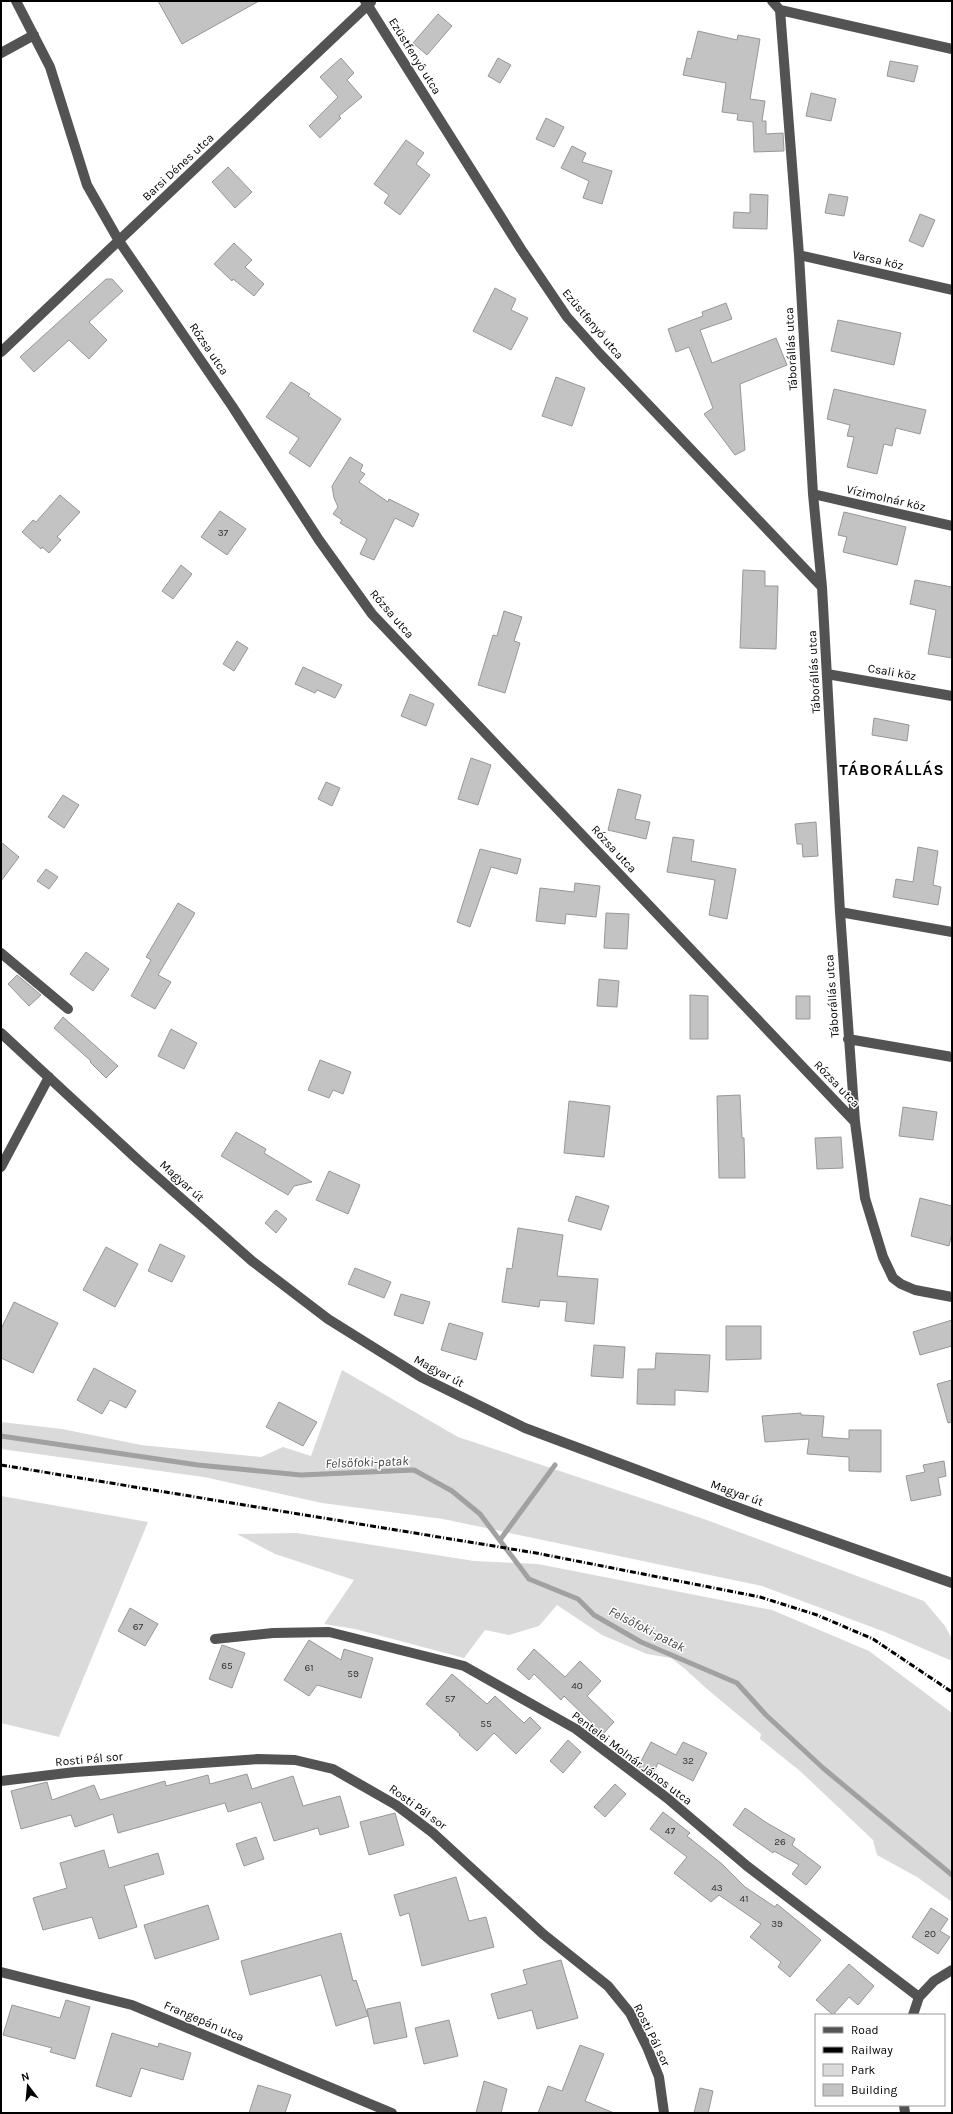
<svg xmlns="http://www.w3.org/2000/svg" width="953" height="2114" viewBox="0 0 953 2114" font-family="Karla,sans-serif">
	<rect width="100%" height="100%" fill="#fff"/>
	<!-- green -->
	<path fill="#dadada" d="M342,1370L458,1437L704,1519L924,1601L945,1626L952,1639V1661L885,1632L762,1586L443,1519L322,1503L204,1477L1,1449V1422L62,1429L141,1445L261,1457L283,1447L311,1456Z
		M1,1496L148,1522L59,1737L1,1723Z
		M297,1533L474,1561L538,1564L772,1610L869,1651L952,1713V1902L917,1877L877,1855L873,1840L800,1771L760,1739L761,1734L707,1689L685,1669L671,1658L647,1654L602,1635L557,1605L539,1626L509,1635L485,1630L464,1658L355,1629L324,1624L354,1580L275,1554L237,1534Z"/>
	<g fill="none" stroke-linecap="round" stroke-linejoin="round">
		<!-- stream -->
		<path stroke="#a1a1a1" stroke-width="5" d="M1,1436L198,1465L301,1475L414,1470L452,1491L480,1514L529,1579L578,1599L594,1615L641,1642L737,1683L766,1715L823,1768L952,1875
			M500,1540L555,1465"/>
	</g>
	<!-- building -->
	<path fill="#c3c3c3" stroke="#979797" d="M158,1H259L182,44Z
		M438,14L452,26L427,55L413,43Z
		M698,31L737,40L738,35L760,39L750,99L765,101L762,121H766V134L783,133L784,151L754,152L753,122L737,120L738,114L722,112L726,83L683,75L687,58L691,59Z
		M341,58L354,73L347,80L362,97L339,116L341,118L320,138L309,126L338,97L320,77Z
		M498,58L511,65L500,83L488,76Z
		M890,61L918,66L914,82L887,76Z
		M811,93L836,99L831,121L806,116Z
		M546,118L564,127L554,147L536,139Z
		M406,140L424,153L416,164L430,175L400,215L384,203L389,195L374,184Z
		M572,146L586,153L582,162L612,171L602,204L583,198L589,181L561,168Z
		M228,167L252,192L235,208L212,182Z
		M750,194L768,195L767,229L733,228L734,212L750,213Z
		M829,194L848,197L844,216L825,213Z
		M920,214L935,220L923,247L909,241Z
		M234,243L252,260L245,267L264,284L254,296L233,279L232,281L214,264Z
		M106,279H112L123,291L89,322L107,340L89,359L69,340L34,372L20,357Z
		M495,288L516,299L511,310L528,318L511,350L473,331Z
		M726,303L732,319L700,330L712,363L776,338L787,365L740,384L745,450L735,455L704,414L713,408L689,347L676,352L668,329L703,316L702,312Z
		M838,320L901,333L894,365L831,351Z
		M556,377L585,388L572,426L542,416Z
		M291,382L310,394L308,396L341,419L310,467L289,453L299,438L266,417Z
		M834,389L926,410L920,434L896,428L892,446L884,444L877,474L847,467L854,437L847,436L850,425L827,419Z
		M350,457L363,465L360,471L365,474L359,482L388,502L389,499L419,514L413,527L395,518L374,560L360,554L367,539L340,523L342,520L333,514L338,507L334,498L332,486Z
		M60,495L80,512L57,537L61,540L49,553L42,547L41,549L22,532L33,520L36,522Z
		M220,511L246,529L227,555L201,537Z
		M844,512L906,527L897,565L843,552L847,537L838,535Z
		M181,565L192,574L173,599L162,591Z
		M743,570L765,571V586H778L776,649L740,648Z
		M915,580L952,587V658L928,654L936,610L910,604Z
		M504,611L522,617L514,641L520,643L505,693L478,685L493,635L497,636Z
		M237,641L248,648L234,671L223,664Z
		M303,667L342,685L335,698L317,690L315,693L295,684Z
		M410,694L434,704L426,726L401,716Z
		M874,718L909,725L907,741L872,735Z
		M471,758L491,765L478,805L458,799Z
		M326,782L340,788L332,806L318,799Z
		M618,789L641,795L635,819L650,822L646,839L608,830Z
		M63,795L79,805L64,828L48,817Z
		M816,822L818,856L803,857L802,844H797L795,824Z
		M673,837L694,840L691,861L736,869L727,919L709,915L715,880L667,872Z
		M1,842L19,857L1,881Z
		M918,847L938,851L933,885L941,887L938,905L893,897L896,879L913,882Z
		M480,849L521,859L517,874L491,867L470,927L457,922Z
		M46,869L58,877L49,889L37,881Z
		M575,883L600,886L596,917L566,914L565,924L536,921L540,888L574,892Z
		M178,903L195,913L158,975L171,982L155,1009L131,996L151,960L146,957Z
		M606,913L629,914L627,949L604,948Z
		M86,952L109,969L93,991L70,974Z
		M17,975L41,995L29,1006L8,984Z
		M599,979L619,981L617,1007L597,1006Z
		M690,995L708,996V1039H690Z
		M796,996H810V1019H796Z
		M63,1017L118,1066L106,1078L90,1062L91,1061L54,1028Z
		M171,1029L197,1043L184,1069L158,1056Z
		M320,1060L351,1072L343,1094L333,1090L329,1098L308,1090Z
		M740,1095L742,1138H744L745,1178H719L717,1096Z
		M569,1101L610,1106L604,1157L564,1153Z
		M903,1107L937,1112L933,1140L899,1136Z
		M236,1132L266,1149L264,1153L312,1182L294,1186L288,1195L221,1156Z
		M841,1137L843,1168L817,1169L815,1138Z
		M329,1171L360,1185L348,1214L316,1200Z
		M576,1196L609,1206L601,1230L568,1221Z
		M920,1198L952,1206V1233L949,1246L911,1236Z
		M276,1210L287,1219L276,1233L265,1223Z
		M518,1228L563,1235L557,1276L598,1279L594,1324L565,1321L567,1302L540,1300L539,1307L502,1302L507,1268L512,1269Z
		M160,1244L185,1256L172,1282L148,1271Z
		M106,1247L138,1264L115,1307L83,1290Z
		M355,1268L391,1282L384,1298L348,1284Z
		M401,1294L430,1302L423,1324L394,1315Z
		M14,1302L58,1323L33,1373L1,1358V1329Z
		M952,1320V1346L920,1355L913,1332Z
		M449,1323L483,1333L476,1360L441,1350Z
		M726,1326H761V1359L726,1360Z
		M594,1345L625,1347L623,1378L591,1376Z
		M656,1353L710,1355L708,1392L675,1390V1405L637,1404L638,1369H655Z
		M94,1368L136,1391L126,1408L110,1400L102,1414L77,1400Z
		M952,1380V1422L948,1423L937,1384Z
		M279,1402L317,1422L303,1446L266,1427Z
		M801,1413V1415L824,1416L822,1437L849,1439V1430H881V1472L849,1471V1457L807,1454L809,1439L765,1442L762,1416Z
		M944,1461L946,1476L938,1478L941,1495L911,1501L906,1476L925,1472L923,1465Z
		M130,1608L158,1624L145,1646L118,1631Z
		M309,1640L341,1660L344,1649L373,1658L361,1698L317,1685L309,1696L284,1680Z
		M222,1645L245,1653L232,1688L209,1679Z
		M534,1649L565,1677L580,1661L601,1681L587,1696L614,1722L600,1737L589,1726L592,1723L564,1696L561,1700L534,1674L529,1680L517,1669Z
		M452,1674L487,1704L495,1696L524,1723L530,1717L541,1728L516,1754L494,1733L477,1751L459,1735L460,1734L426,1704Z
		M568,1740L581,1752L563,1773L550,1761Z
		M651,1742L676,1755L683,1742L707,1753L693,1781L658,1763L653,1774L638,1767Z
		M247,1774L252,1789L293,1776L303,1806L340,1796L349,1827L320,1835L318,1828L274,1841L261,1802L228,1812L225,1803L118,1833L113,1814L75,1827L71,1815L21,1829L11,1791L47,1782L52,1800L94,1785L100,1800L165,1781L166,1786L208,1775L210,1784Z
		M615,1784L626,1794L605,1817L594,1807Z
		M745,1808L767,1823L795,1839L792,1845L821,1867L806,1885L792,1874L799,1865L774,1851L773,1853L733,1825Z
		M663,1812L690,1833L687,1836L722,1864L745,1887L775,1907L777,1904L821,1940L790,1977L778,1967L781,1962L750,1937L761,1924L719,1895L711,1902L674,1873L687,1857L650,1829Z
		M395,1813L404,1845L369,1855L360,1822Z
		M256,1837L264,1859L244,1866L236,1844Z
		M104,1850L109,1868L158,1853L164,1874L124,1886L137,1927L99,1939L92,1917L43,1930L33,1898L67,1888L60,1863Z
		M456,1877L469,1921L486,1917L494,1947L422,1966L409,1913L400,1916L394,1895Z
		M208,1905L219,1939L155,1959L144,1925Z
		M931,1908L948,1919L940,1931L950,1937L938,1954L912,1937Z
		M341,1933L353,1981L356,1980L368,2016L336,2026L321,1975L250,1995L241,1961Z
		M561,1960L578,2018L537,2029L532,2010L498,2019L491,1994L527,1984L523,1970Z
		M849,1964L874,1986L858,2005L849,1997L833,2015L816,2000Z
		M66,2000L90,2007L75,2059L50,2052L52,2048L3,2035L12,2005L60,2018Z
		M400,2002L407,2037L374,2044L367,2009Z
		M449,2020L458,2056L424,2064L415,2028Z
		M112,2033L158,2047L159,2043L191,2053L183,2080L141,2068L131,2097L96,2086Z
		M580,2045L604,2054L585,2101L614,2113H538L548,2086L562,2091Z
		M484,2081L507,2089L501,2113H476Z
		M258,2085L291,2095L285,2113H249Z
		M700,2088L713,2091L708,2113H694Z"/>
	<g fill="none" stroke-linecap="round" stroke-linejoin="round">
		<!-- minor -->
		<path stroke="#535353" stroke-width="10" d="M16,1L50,67L87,185L119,241L232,406L319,540L372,614L855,1122
			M365,1L521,249L567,317L600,354L822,587
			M772,1L780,10L799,255L813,494L822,587L840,912L855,1122L865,1198L883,1257L893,1278L901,1284L915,1290L952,1297
			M780,10L952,49
			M1,53L34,35
			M799,255L952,290
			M1,352L371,2
			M813,494L952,526
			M827,674L952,696
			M840,912L952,932
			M1,953L68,1009
			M1,1033L138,1160L252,1261L328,1319L421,1377L525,1428L750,1512L952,1583
			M848,1039L952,1057
			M1,1167L49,1077
			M215,1639L273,1633L329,1632L464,1666L576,1729L667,1798L747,1866L919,1997L934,1981L952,1970
			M1,1781L75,1772L258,1759L295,1760L333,1769L396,1805L433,1833L543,1934L608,1986L630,2013L647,2047L659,2077L664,2113
			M1,1972L132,2005L392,2113
			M913,2015L919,1997
			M904,2105L905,2113"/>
		<!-- rail -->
		<path stroke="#000" stroke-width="3" stroke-dasharray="6 2 1 2" stroke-linecap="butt" d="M1,1465L536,1553L760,1597L817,1615L873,1639L952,1692"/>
	</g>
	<g text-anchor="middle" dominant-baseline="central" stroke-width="3" stroke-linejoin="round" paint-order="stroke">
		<!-- number labels -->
		<g font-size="10" fill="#313131">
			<text x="223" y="533">37</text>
			<text x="138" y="1627">67</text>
			<text x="227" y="1666">65</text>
			<text x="309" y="1668">61</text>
			<text x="353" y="1674">59</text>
			<text x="577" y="1686">40</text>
			<text x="450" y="1699">57</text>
			<text x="486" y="1724">55</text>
			<text x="688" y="1761">32</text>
			<text x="670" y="1831">47</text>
			<text x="780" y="1842">26</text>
			<text x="717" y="1888">43</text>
			<text x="744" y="1899">41</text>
			<text x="777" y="1924">39</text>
			<text x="930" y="1934">20</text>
		</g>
		<!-- street labels -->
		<g font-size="12" fill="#000" stroke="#fff">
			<text transform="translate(415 56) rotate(58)">Ezüstfenyő utca</text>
			<text transform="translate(178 167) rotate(-43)">Barsi Dénes utca</text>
			<text transform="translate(878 260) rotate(13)">Varsa köz</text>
			<text transform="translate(593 324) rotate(50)">Ezüstfenyő utca</text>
			<text transform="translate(209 349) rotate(56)">Rózsa utca</text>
			<text transform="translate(791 349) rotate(-93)">Táborállás utca</text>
			<text transform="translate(886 498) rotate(13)">Vízimolnár köz</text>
			<text transform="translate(392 614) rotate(49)">Rózsa utca</text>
			<text transform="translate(814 672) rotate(-93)">Táborállás utca</text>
			<text transform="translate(892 672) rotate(10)">Csali köz</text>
			<text transform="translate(614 849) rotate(47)">Rózsa utca</text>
			<text transform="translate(832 996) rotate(-94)">Táborállás utca</text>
			<text transform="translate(837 1084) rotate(46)">Rózsa utca</text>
			<text transform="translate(182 1181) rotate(42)">Magyar út</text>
			<text transform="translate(439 1371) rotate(28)">Magyar út</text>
			<text transform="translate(737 1493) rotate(20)">Magyar út</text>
			<text transform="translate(632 1758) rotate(37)">Pentelei Molnár János utca</text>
			<text transform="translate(89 1759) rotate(-5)">Rosti Pál sor</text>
			<text transform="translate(418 1807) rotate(36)">Rosti Pál sor</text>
			<text transform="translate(204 2021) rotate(23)">Frangepán utca</text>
			<text transform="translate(652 2035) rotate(64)">Rosti Pál sor</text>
		</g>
		<!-- water labels -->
		<g font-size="13" font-style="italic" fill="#424242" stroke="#fff">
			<text transform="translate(367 1462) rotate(-2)">Felsőfoki-patak</text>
			<text transform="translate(647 1629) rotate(27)">Felsőfoki-patak</text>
		</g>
		<!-- district labels -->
		<g font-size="16" font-weight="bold" letter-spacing="1" fill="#000" stroke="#fff">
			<text x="892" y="769">TÁBORÁLLÁS</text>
		</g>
	</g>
	<!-- border -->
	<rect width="953" height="2114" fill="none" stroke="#000000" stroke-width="4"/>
	<!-- legend -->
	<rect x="815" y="2014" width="130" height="92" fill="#ffffff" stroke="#999999"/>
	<rect x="823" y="2027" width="20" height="6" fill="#535353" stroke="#999999"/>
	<text x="851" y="2034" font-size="12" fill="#000000">Road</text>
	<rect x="823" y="2047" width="20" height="6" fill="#000000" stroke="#999999"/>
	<text x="851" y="2054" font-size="12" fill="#000000">Railway</text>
	<rect x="823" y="2064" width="20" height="12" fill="#dadada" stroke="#999999"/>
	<text x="851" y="2074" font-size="12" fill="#000000">Park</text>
	<rect x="823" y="2084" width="20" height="12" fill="#c3c3c3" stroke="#999999"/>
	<text x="851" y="2094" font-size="12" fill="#000000">Building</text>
	<!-- north arrow -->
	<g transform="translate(28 2086) rotate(344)" stroke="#ffffff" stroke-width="3" paint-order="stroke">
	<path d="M0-3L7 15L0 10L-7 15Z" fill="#000000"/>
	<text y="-6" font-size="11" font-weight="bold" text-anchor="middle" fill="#000000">N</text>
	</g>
</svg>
